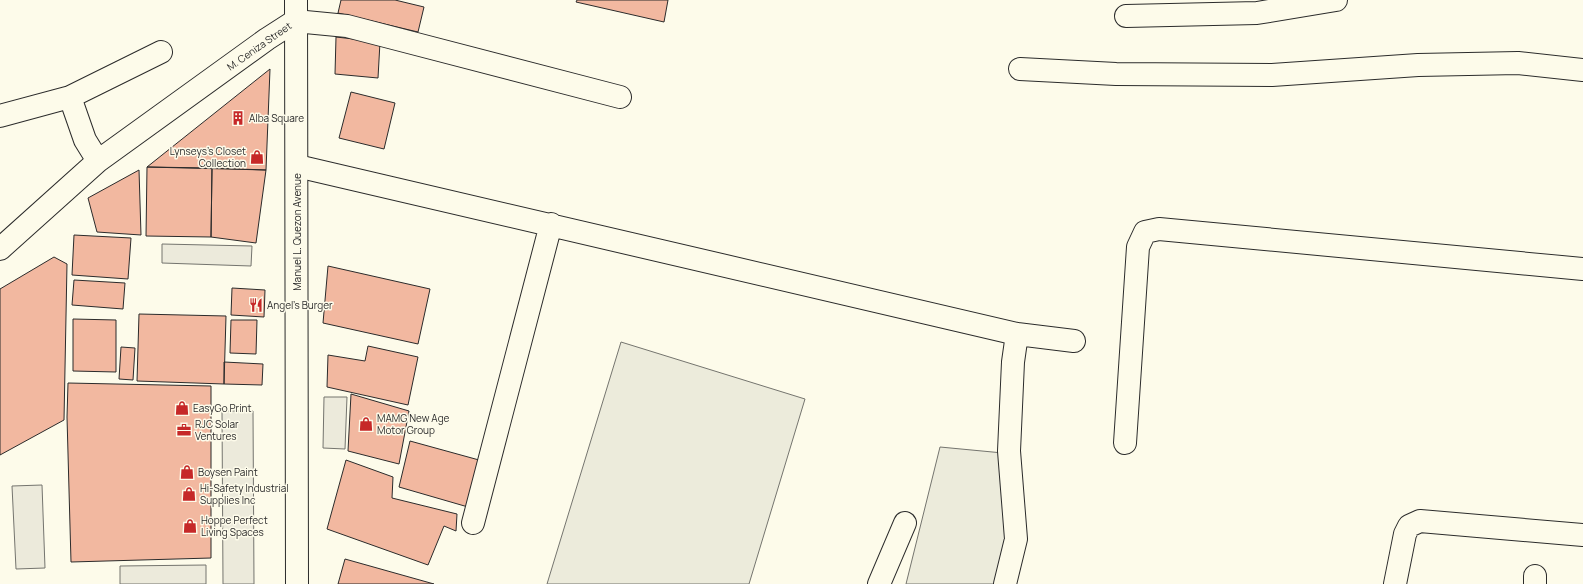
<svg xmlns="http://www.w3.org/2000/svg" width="1583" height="584" viewBox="0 0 1583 584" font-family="Manrope,sans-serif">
	<rect width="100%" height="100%" fill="#fdfbea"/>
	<!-- green -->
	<path fill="#ecebdb" stroke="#74746e" d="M621,342L805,399L749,584H547Z
		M940,447L1003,453L1006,544L996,584H906Z"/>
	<!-- parking -->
	<path fill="#eceadb" stroke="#74746e" d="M162,244L252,246L251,266L162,263Z
		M324,397H347L345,449L323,448Z
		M222,411H253L254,584H223Z
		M42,485L45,568L16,569L12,486Z
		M206,565V584H120V566Z"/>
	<!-- building -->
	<path fill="#f2b8a0" stroke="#2b2b2b" d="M341,0H395L424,7L418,32L338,13Z
		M577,0H668L664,22L576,2Z
		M336,37L380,42L378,78L335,74Z
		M270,69L266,170L147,167Z
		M351,92L395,103L384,149L339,138Z
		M147,167L212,168L211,237L146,236Z
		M212,168L266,170L256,243L211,237Z
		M139,170L141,235L97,232L88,198Z
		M74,235L131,238L128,279L72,275Z
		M54,257L67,264L64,420L0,455V289Z
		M328,266L430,289L418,344L323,323Z
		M74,280L125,283L123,309L72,305Z
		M232,288L265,290L264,317L231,315Z
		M139,314L226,316L224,384L137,381Z
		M73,319L116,320V372L73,371Z
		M231,320H257L256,354L230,353Z
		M368,346L418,357L408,405L327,387L328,355L365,361Z
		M121,347L135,348L133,380L119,379Z
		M224,362L263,364L262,385L224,384Z
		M68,383L211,386V558L71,562L67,417Z
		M351,394L409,411L399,464L348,451Z
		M410,441L479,460L468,507L399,487Z
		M346,460L393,477L392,498L457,514L456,531L444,526L428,565L327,529Z
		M345,559L434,584H338Z"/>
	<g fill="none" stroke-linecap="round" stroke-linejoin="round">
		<defs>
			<path id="minor" d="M1126,16L1257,13L1336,0
				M1020,69L1116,74L1272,75L1418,65L1518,63L1583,70
				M70,97L161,52
				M0,116L70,97L85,140L98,161
				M297,166L1017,334L1074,341
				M0,249L98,161L267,39L295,21L347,26L620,97
				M1125,443L1138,247L1145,232L1159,229L1583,269
				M473,523L551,224
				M1535,576V584
				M879,584L905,523
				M1005,584L1016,539L1009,451L1013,362L1017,334
				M1395,584L1405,534L1409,526L1420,521L1583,535"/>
			<path id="major" d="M296,0L297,584"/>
		</defs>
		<!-- minor casing -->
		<use href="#minor" stroke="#2b2b2b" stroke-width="24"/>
		<!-- major casing -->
		<use href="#major" stroke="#2b2b2b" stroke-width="24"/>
		<!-- minor -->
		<use href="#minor" stroke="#fdfbea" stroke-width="22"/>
		<!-- major -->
		<use href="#major" stroke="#fdfbea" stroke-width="22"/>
	</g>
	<!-- icons -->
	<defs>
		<symbol id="building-bare" viewBox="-9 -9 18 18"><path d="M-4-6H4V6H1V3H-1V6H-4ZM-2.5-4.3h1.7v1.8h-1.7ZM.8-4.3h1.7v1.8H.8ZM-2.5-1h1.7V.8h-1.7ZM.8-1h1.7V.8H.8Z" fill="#c62828" stroke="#fdfbea" stroke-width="2.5" paint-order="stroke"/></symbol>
		<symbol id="shop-bare" viewBox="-9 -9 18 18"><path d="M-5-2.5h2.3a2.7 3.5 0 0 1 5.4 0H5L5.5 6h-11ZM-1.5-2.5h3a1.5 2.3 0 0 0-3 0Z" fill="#c62828" stroke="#fdfbea" stroke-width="2.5" paint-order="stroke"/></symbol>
		<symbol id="restaurant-bare" viewBox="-9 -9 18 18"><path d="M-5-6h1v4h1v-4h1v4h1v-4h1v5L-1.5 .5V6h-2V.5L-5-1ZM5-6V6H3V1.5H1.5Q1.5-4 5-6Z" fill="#c62828" stroke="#fdfbea" stroke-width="2.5" paint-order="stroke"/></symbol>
		<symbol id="office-bare" viewBox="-9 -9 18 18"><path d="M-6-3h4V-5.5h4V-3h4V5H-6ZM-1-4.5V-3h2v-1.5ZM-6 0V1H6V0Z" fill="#c62828" stroke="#fdfbea" stroke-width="2.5" paint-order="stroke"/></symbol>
	</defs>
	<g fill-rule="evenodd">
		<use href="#building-bare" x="228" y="108" width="20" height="20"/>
		<use href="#shop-bare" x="247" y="147" width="20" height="20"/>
		<use href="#restaurant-bare" x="246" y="295" width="20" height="20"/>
		<use href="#shop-bare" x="172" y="398" width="20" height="20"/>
		<use href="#shop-bare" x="356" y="414" width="20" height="20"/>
		<use href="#office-bare" x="174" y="420" width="20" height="20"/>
		<use href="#shop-bare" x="177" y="462" width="20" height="20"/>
		<use href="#shop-bare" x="179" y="484" width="20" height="20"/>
		<use href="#shop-bare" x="180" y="516" width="20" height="20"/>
	</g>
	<g text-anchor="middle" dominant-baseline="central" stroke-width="3" stroke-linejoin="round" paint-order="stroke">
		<!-- street labels -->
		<g font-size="10" fill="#2b2b2b" stroke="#fdfbea">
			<text transform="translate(259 46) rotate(-35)">M. Ceniza Street</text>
			<text transform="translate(297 232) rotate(-90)">Manuel L. Quezon Avenue</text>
		</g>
		<!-- poi labels -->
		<g font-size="10" fill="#2b2b2b" stroke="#fdfbea" text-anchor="start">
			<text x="249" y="118">Alba Square</text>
			<text x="246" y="151" text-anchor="end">Lynseys's Closet<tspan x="246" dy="12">Collection</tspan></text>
			<text x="267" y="305">Angel's Burger</text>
			<text x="193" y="408">EasyGo Print</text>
			<text x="377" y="418">MAMG New Age<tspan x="377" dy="12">Motor Group</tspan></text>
			<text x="195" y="424">RJC Solar<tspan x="195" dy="12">Ventures</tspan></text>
			<text x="198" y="472">Boysen Paint</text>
			<text x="200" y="488">Hi-Safety Industrial<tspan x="200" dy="12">Supplies Inc</tspan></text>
			<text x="201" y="520">Hoppe Perfect<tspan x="201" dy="12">Living Spaces</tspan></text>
		</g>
	</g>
</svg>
